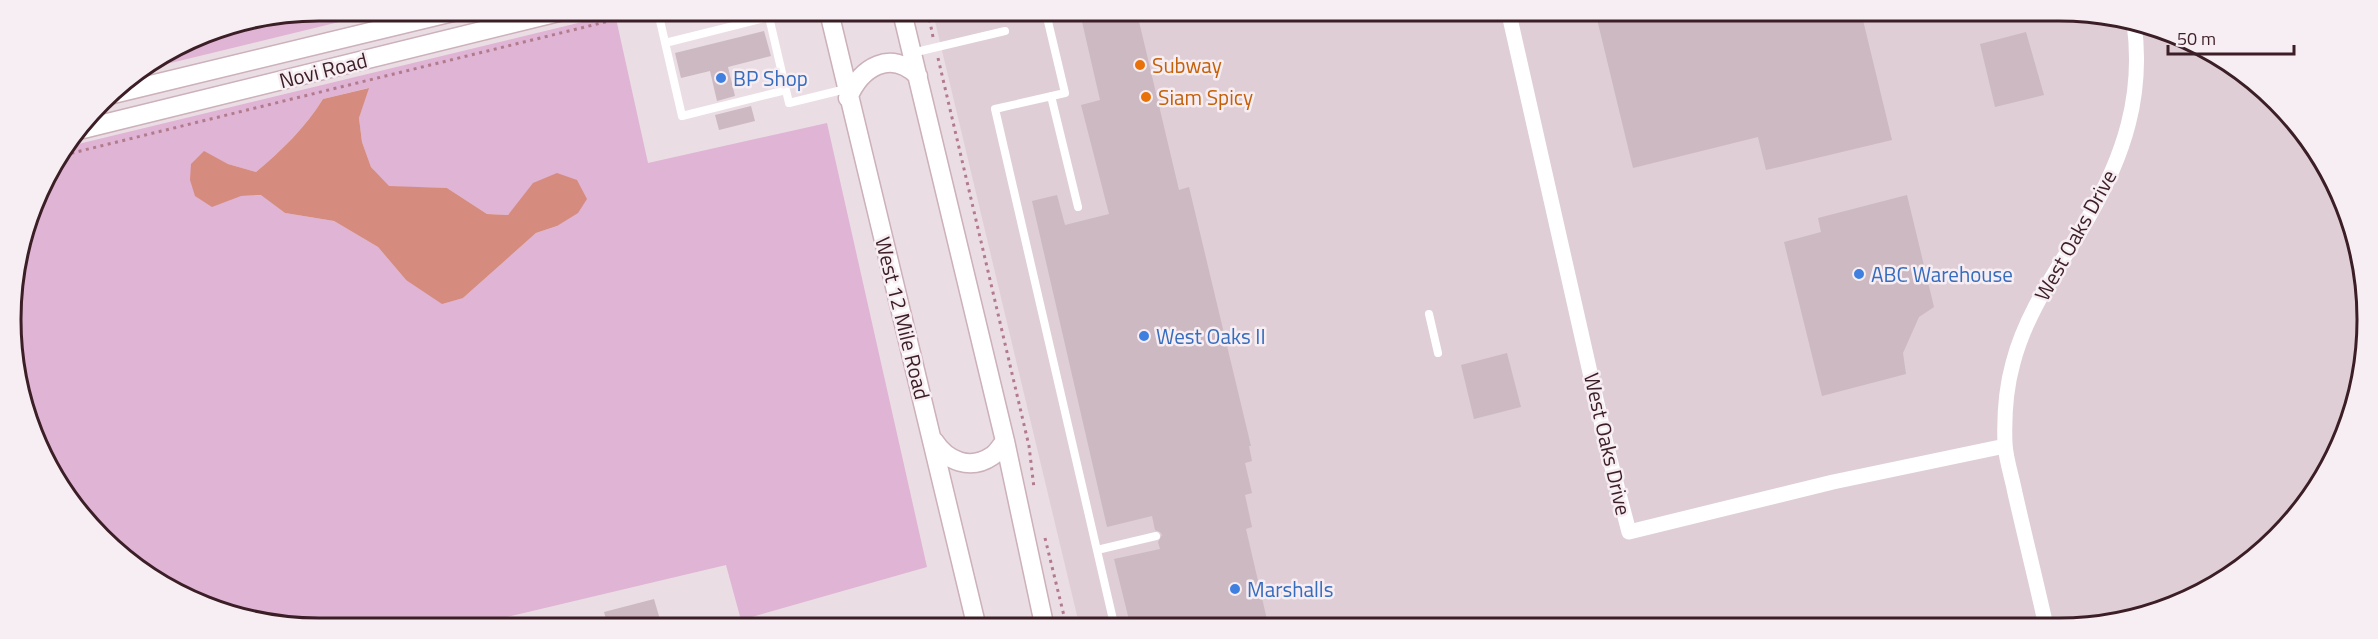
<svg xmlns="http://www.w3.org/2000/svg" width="2378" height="639" viewBox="0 0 2378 639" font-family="'Titillium Web',sans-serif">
	<rect width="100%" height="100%" fill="#ebdde4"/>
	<!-- built -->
	<path fill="#dfced6" d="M933,13L2118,16L2230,62L2315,148L2361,259L2362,379L2326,474L2262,552L2195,597L2098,626L1079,624Z"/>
	<!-- green -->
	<path fill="#dfb4d4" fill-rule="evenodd" d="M320,11H384L146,69L202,34Z
		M615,14L648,163L827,123L927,567L741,620L726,565L494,620L493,623H260L165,587L74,507L21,400L11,299L43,183L70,146ZM368,88L359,118L362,142L371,167L389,187L447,188L487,214L508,215L518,204L557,226L536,233L463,298L406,280L378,247L334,221L285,213L262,195L241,196L204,152L228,164L256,172C281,151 306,127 323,99Z"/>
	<!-- water -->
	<path fill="#d68b7f" d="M369,88L359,118L362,142L371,167L389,186L447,188L487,214L508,215L533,183L557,173L577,180L587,199L578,213L557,226L536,233L463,298L442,304L406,280L378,247L334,221L285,213L261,195L241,196L212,207L195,196L190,180L191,164L204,151L228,164L256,172C281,151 306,127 323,99Z"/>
	<!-- building -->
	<path fill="#ccb9c2" d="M1080,13H1137L1179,190L1189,187L1251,446H1249L1252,461L1245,463L1252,493L1245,495L1252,527L1246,529L1268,624H1130L1114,559L1160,549L1158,542L1162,535L1160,532L1155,530L1152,516L1107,527L1032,201L1057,195L1065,225L1109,214L1081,105L1100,100Z
		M1596,15L1862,16L1892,140L1766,170L1758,137L1633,168Z
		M764,31L771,56L728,67L735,96L717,101L710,71L681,78L675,53Z
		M2026,32L2044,95L1995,107L1980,44Z
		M751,106L755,121L719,130L715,115Z
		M1907,195L1934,307L1919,317L1903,353L1906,374L1822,396L1784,242L1821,232L1818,218Z
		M1507,353L1521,407L1474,419L1461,365Z
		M654,599L661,623H607L604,612Z"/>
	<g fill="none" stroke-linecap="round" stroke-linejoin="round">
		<defs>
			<path id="secondary" d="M829,12L976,624
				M902,12L1005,441L1044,624
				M109,95L457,11
				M848,98C861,67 891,49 918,76
				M83,129L563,11
				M934,441C947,461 970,471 992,456C997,453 1001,446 1005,441"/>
		</defs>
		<!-- secondary casing -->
		<use href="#secondary" stroke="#ccb0ba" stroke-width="21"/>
		<!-- path -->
		<path stroke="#b27b8d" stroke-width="3" stroke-dasharray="3 4.5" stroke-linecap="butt" d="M928,12L933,37
			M938,58L1029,446L1034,488
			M64,155L646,12
			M1045,538L1066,624"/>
		<!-- lane -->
		<path stroke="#fff" stroke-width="8" d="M658,12L682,116L786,90
			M1046,13L1065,93L995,109L1114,624
			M665,43L769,17L789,103L846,89
			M912,53L1005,31
			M1051,96L1078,207
			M1429,314L1438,353
			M1097,550L1156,536"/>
		<!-- street -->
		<path stroke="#fff" stroke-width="15" d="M1509,14L1608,452L1629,532L1833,482L2005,446
			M2046,626C2036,581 2025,537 2015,493C2012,477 2006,460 2005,444C2004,418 2006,388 2013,363C2027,309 2061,265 2088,218C2124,156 2144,95 2134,23"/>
		<!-- secondary -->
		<use href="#secondary" stroke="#fff" stroke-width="18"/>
	</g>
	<!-- markers -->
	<g fill="#e8710a" stroke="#f7eef3" stroke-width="2">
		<circle cx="1140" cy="65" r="6"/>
		<circle cx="1146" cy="97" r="6"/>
	</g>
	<g fill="#3f7fe0" stroke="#f7eef3" stroke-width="2">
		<circle cx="721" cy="78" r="6"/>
		<circle cx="1859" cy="274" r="6"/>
		<circle cx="1144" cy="336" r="6"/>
		<circle cx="1235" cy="589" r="6"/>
	</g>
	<g text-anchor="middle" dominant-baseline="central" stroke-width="5" stroke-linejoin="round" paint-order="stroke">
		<!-- food labels -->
		<g font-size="21" fill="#c56008" stroke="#f7eef3" text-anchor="start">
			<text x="1152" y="65">Subway</text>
			<text x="1158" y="97">Siam Spicy</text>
		</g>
		<!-- street labels -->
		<g font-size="21" fill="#3c1e26" stroke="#f7eef3">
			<text transform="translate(323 70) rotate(-14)">Novi Road</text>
			<text transform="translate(2075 235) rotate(-61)">West Oaks Drive</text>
			<text transform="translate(903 318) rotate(76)">West 12 Mile Road</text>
			<text transform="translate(1608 444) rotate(77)">West Oaks Drive</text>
		</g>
		<!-- shop labels -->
		<g font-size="21" fill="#366cbe" stroke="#f7eef3" text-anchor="start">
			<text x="733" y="78">BP Shop</text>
			<text x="1871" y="274">ABC Warehouse</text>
			<text x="1156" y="336">West Oaks II</text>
			<text x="1247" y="589">Marshalls</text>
		</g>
	</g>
	<!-- crop -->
	<path d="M0 0H2378V639H0ZM319 21H2059A298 298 0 0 1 2357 319V320A298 298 0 0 1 2059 618H319A298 298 0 0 1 21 320V319A298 298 0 0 1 319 21Z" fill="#f7eef3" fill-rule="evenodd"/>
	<path fill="none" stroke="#3c1e26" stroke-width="3" d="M319 21H2059A298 298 0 0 1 2357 319V320A298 298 0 0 1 2059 618H319A298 298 0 0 1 21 320V319A298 298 0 0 1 319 21Z"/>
	<!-- scale -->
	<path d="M2168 45v9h126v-9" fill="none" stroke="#3c1e26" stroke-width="3"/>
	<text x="2177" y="45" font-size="18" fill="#3c1e26" stroke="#f7eef3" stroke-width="4.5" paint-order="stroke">50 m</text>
</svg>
